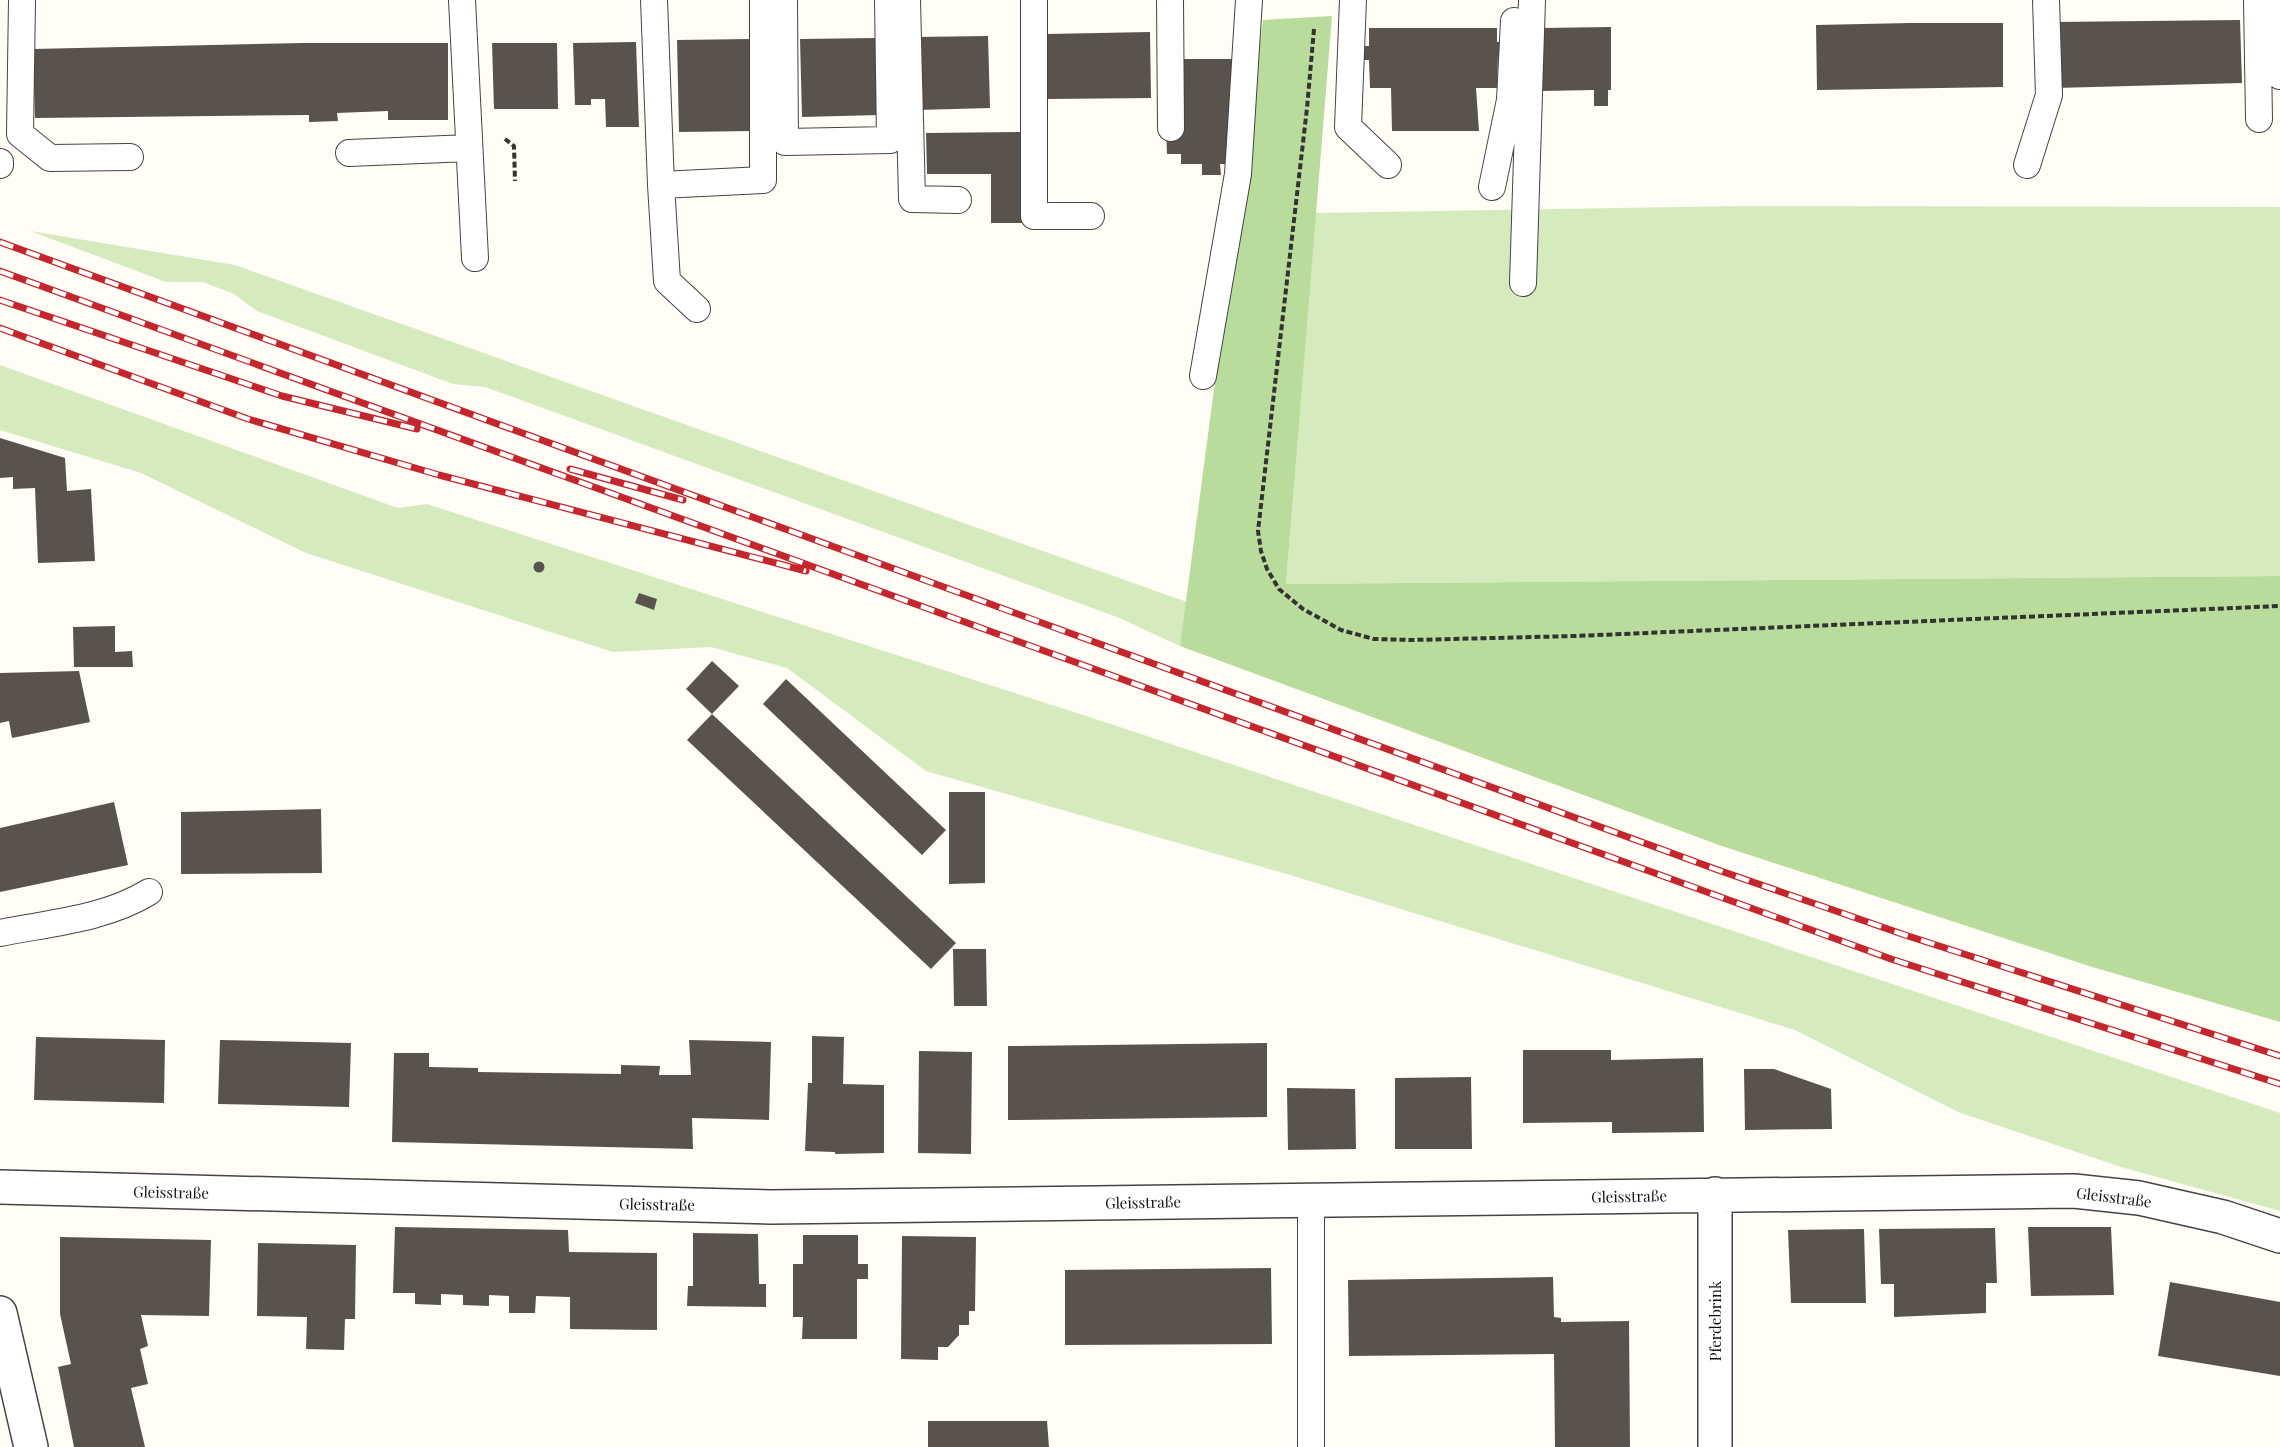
<svg xmlns="http://www.w3.org/2000/svg" width="2280" height="1447" viewBox="0 0 2280 1447" font-family="'Playfair Display',serif">
	<rect width="100%" height="100%" fill="#fffdf5"/>
	<!-- green -->
	<path fill="#d5ebbd" d="M1742,206L2280,207V576L1286,584L1315,213Z
		M30,231L235,265L1187,602L1180,646L1117,617L485,387L453,384L257,311L234,294L203,282H166Z
		M0,365L398,508L427,504L1114,725L2280,1113V1211L2121,1167L1958,1112L1795,1030L1287,874L926,771L787,668L711,647L613,652L306,553L141,473L0,430Z"/>
	<!-- forest -->
	<path fill="#b9dc9c" d="M1332,16L1286,584L2280,576V1022L2089,966L1719,845L1180,646L1263,20Z"/>
	<!-- building -->
	<path fill="#5a524d" d="M2240,20L2242,83L2055,88L2054,22Z
		M1910,23H2003V87L1817,90L1816,25Z
		M1611,27V90H1608V106H1594V90L1541,91V28Z
		M1369,28H1497V42H1505L1506,56H1498L1497,88H1476L1479,131H1392L1391,88H1370L1369,60H1359V46H1369Z
		M1150,32L1151,98L1048,99L1047,34Z
		M988,36L990,108L917,110L916,37Z
		M876,38L879,115L802,117L800,39Z
		M751,39L754,131L679,132L677,40Z
		M636,42L639,127H606L605,99H591V105H575L573,43Z
		M304,43H448V120H388V111L337,113L338,121L309,122V115L35,118L33,49Z
		M492,43H557L558,109H494Z
		M1181,59H1234L1231,164H1220L1221,175H1202V164H1181V154H1167L1166,128Z
		M1025,132L1022,223H991V174H927L926,133Z
		M0,438L65,458L67,491L91,489L95,561L38,563L35,488L13,489V477L0,478Z
		M533.5 567a5.5 5.5 0 1 1 11 0a5.5 5.5 0 1 1-11 0Z
		M639,593L657,599L654,610L635,603Z
		M115,626V652L132,651L133,667H74L73,627Z
		M712,661L739,686L712,714L686,689Z
		M79,671L90,722L12,738L9,721L0,723V673Z
		M786,679L946,830L922,855L763,704Z
		M712,714L956,943L931,969L687,740Z
		M949,792H985V883L949,884Z
		M114,802L128,865L0,892V828Z
		M321,809L322,873L181,874V812Z
		M953,949H986L987,1006H954Z
		M812,1036L844,1037L843,1084L884,1085V1153L835,1154V1152L805,1151L808,1083H812Z
		M36,1037L165,1040L164,1103L34,1100Z
		M220,1040L351,1043L349,1107L218,1104Z
		M689,1040L771,1042L769,1120L692,1118L693,1149L392,1142L394,1053H429V1067L478,1068V1072L621,1074V1065L660,1066L659,1075H691Z
		M1267,1043V1117L1008,1120V1046Z
		M1523,1050H1611V1060L1703,1058L1704,1132L1612,1133V1122L1523,1123Z
		M919,1051L972,1052L971,1154L918,1153Z
		M1744,1069H1774L1831,1089L1832,1129L1745,1130Z
		M1471,1077L1472,1149H1395V1078Z
		M1287,1088L1355,1089L1356,1149L1288,1150Z
		M395,1227L568,1230L569,1252L657,1253V1330L570,1329V1297L536,1296L535,1313H509V1296L489,1295V1306L463,1305V1295L441,1294V1305L415,1304V1293H393Z
		M2028,1227H2111L2114,1295L2031,1296Z
		M1995,1228L1997,1283H1986V1313L1894,1317V1284H1881L1879,1229Z
		M1864,1229L1866,1303H1791L1788,1230Z
		M693,1233L758,1234L759,1284H766V1307L687,1306L688,1286H693Z
		M803,1235H858V1264H868V1279H857V1339H802L803,1317H793V1264H803Z
		M902,1236L976,1237L975,1311H969V1325H959V1335L948,1347H938V1360L901,1359Z
		M60,1237L211,1240L209,1316L141,1315L148,1346L140,1349L148,1384L131,1388L145,1447H74L58,1367L71,1364L60,1314Z
		M258,1243L356,1245L355,1319H345L344,1350L306,1349L307,1317L257,1316Z
		M1271,1268L1272,1344L1065,1345V1270Z
		M1553,1277L1554,1317L1561,1318V1322L1629,1321L1630,1447H1555L1554,1354L1349,1356L1348,1280Z
		M2170,1282L2280,1302V1376L2158,1356Z
		M928,1421H1047L1049,1447H928Z"/>
	<g fill="none" stroke-linecap="round" stroke-linejoin="round">
		<defs>
			<path id="service" d="M22,0L20,134L50,158L130,157
				M462,0L475,258
				M654,0L661,185L667,281L697,309
				M784,0L785,142L890,140L888,0
				M907,0L912,199L958,200
				M1034,0V216H1091
				M1170,0L1171,128
				M1353,0L1348,127L1388,165
				M2257,0L2259,119
				M2278,0L2280,76
				M349,153L469,148
				M0,162V165
				M2027,165L2049,95L2046,0
				M661,185L763,180V0
				M1492,187L1510,100L1514,21
				M1523,283L1532,0
				M1203,376L1238,174L1249,0
				M0,933C50,923 105,919 149,892
				M1311,1200V1447"/>
			<path id="minor" d="M0,1187L771,1207L2074,1191L2139,1198L2223,1217L2280,1236
				M1715,1194V1447
				M0,1313L31,1447"/>
		</defs>
		<!-- service casing -->
		<use href="#service" stroke="#444" stroke-width="28"/>
		<!-- minor casing -->
		<use href="#minor" stroke="#444" stroke-width="36"/>
		<!-- path -->
		<path stroke="#333" stroke-width="4" stroke-dasharray="6 3" stroke-linecap="butt" d="M1314,29L1307,108L1258,531L1261,551L1267,569L1279,589L1303,609L1341,630L1374,639L1412,640L1575,636L2280,606
			M505,139L514,146L515,181"/>
		<!-- service -->
		<use href="#service" stroke="#fff" stroke-width="26"/>
		<!-- minor -->
		<use href="#minor" stroke="#fff" stroke-width="33"/>
		<defs>
			<path id="rail" d="M0,242L1718,870L1905,935L2280,1056
				M0,271L1891,959L2280,1084
				M0,300L282,396L417,429
				M0,328L248,419L439,475L806,571
				M570,469L683,500"/>
		</defs>
		<!-- rail casing -->
		<use href="#rail" stroke="#c4262e" stroke-width="7"/>
		<!-- rail -->
		<use href="#rail" stroke="#fff" stroke-width="4.5" stroke-dasharray="14" stroke-linecap="butt"/>
	</g>
	<g text-anchor="middle" dominant-baseline="central" stroke-width="6" stroke-linejoin="round" paint-order="stroke">
		<!-- street labels -->
		<g font-size="15" fill="#111" stroke="#fff">
			<text transform="translate(171 1192) rotate(1)">Gleisstraße</text>
			<text transform="translate(1629 1196) rotate(-1)">Gleisstraße</text>
			<text transform="translate(2114 1197) rotate(7)">Gleisstraße</text>
			<text transform="translate(1143 1202) rotate(-1)">Gleisstraße</text>
			<text transform="translate(657 1204) rotate(1)">Gleisstraße</text>
			<text transform="translate(1715 1321) rotate(-90)">Pferdebrink</text>
		</g>
	</g>
</svg>
